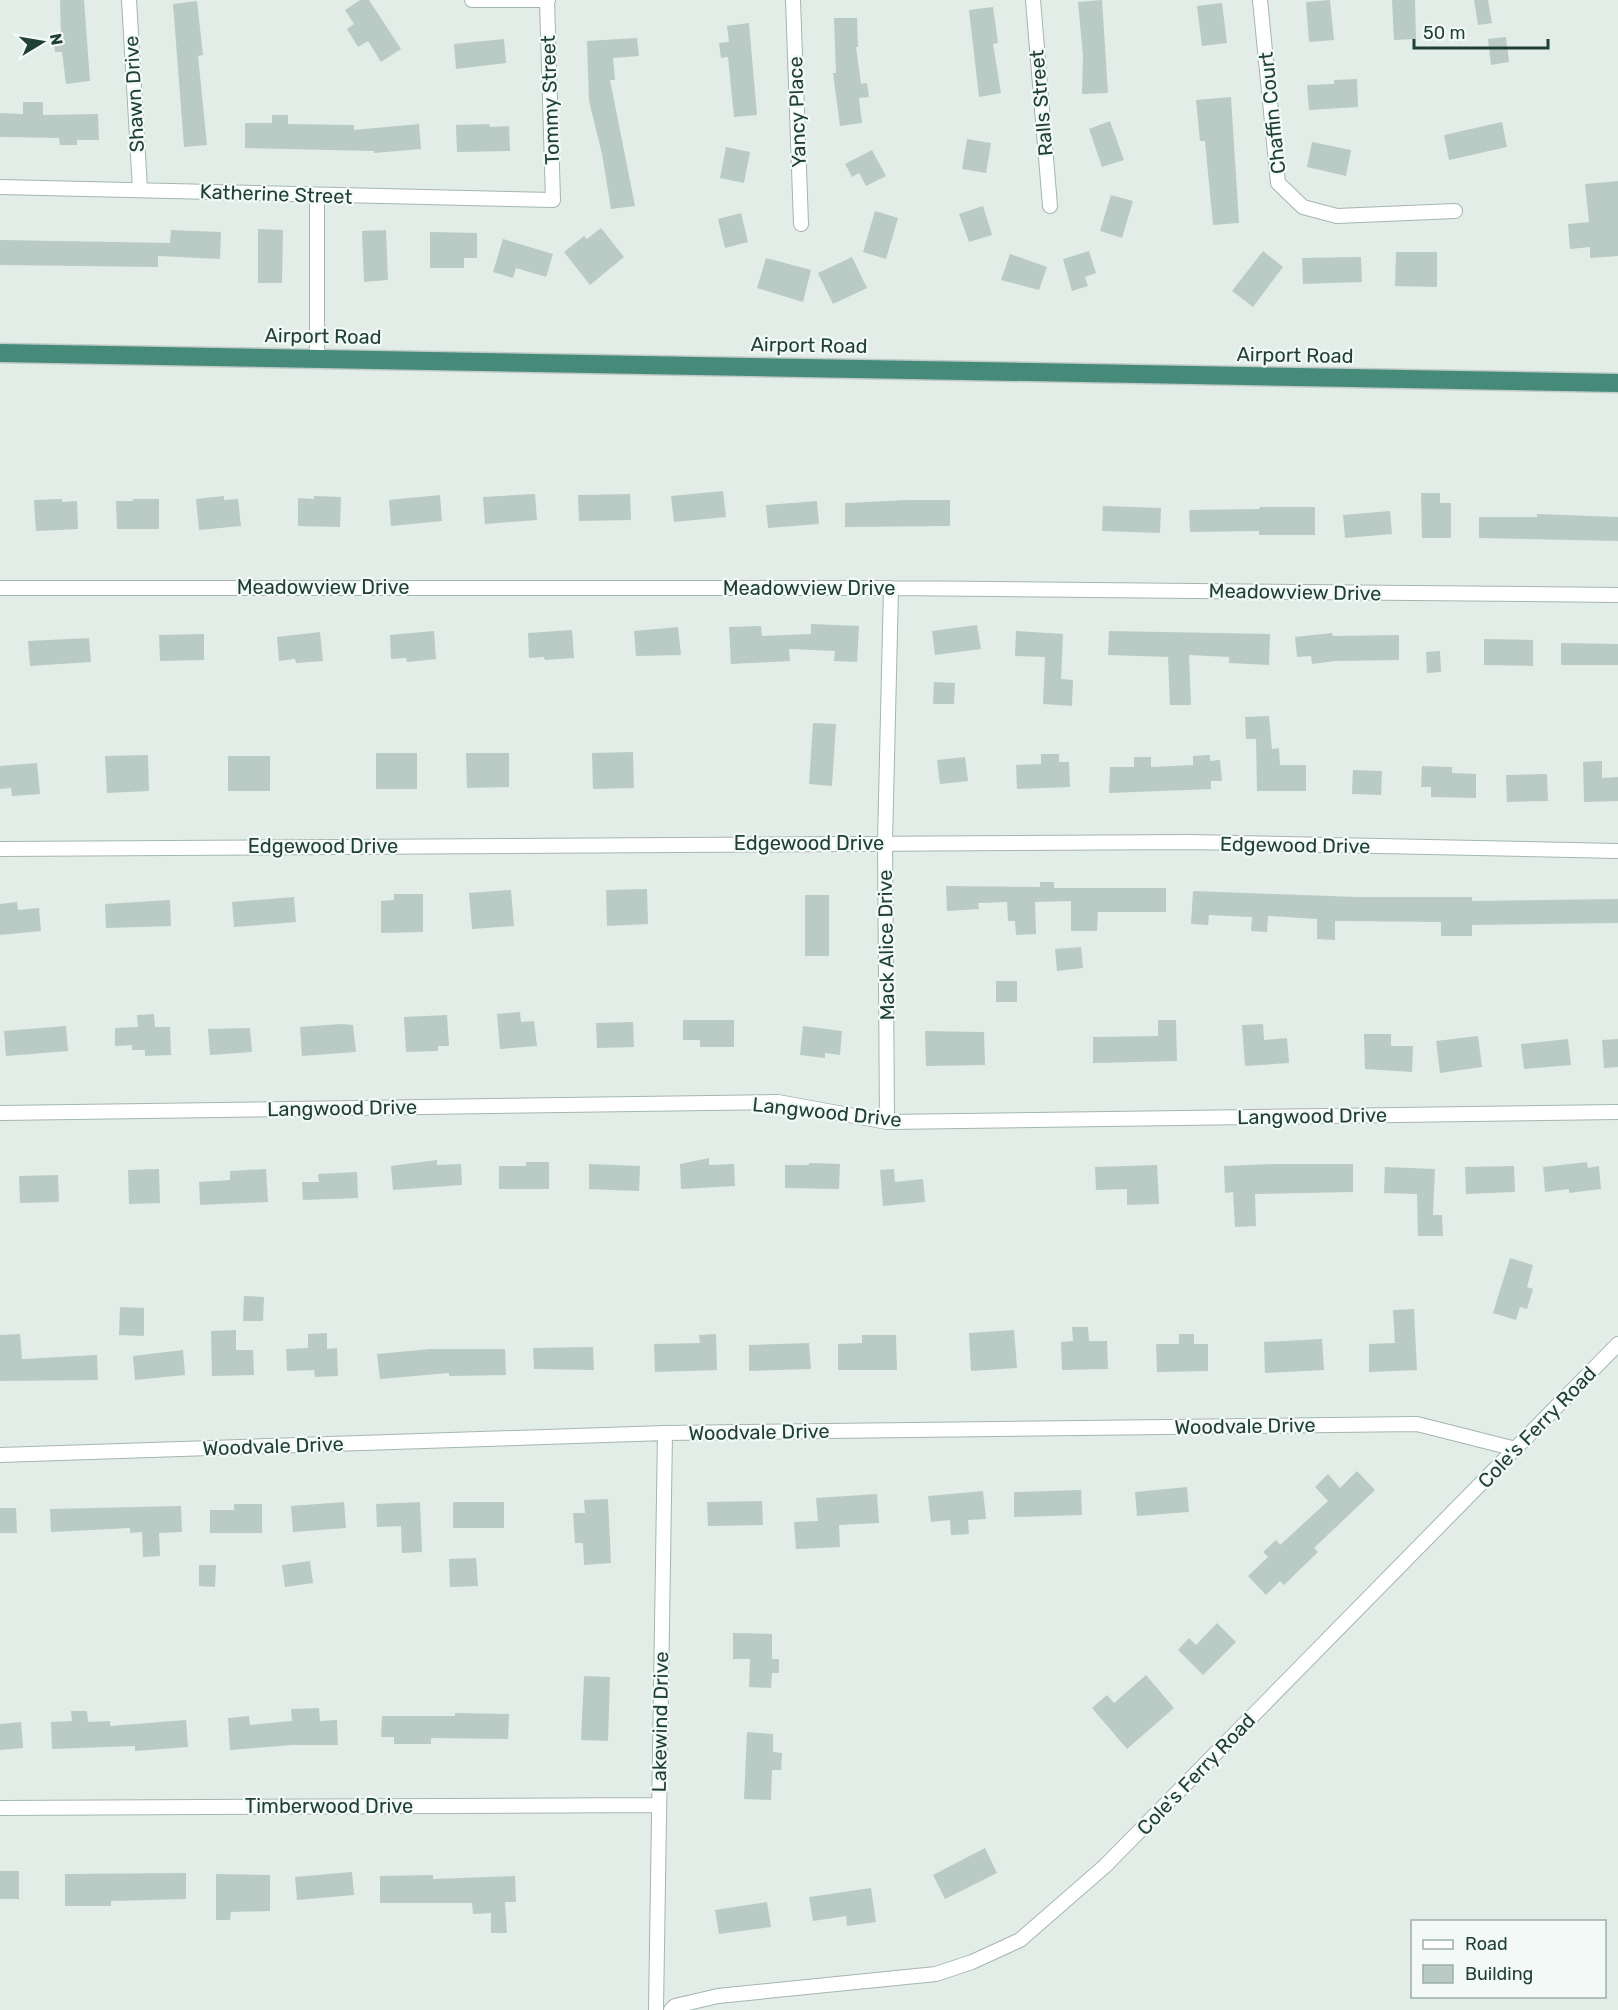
<svg xmlns="http://www.w3.org/2000/svg" width="1618" height="2010" viewBox="0 0 1618 2010" font-family="Rubik,sans-serif">
	<rect width="100%" height="100%" fill="#e2ede8"/>
	<!-- building -->
	<path fill="#b9cbc4" d="M60,0H84L90,81L66,84L62,52H55L53,38L61,37Z
		M360,0H369L401,49L381,62L368,41L358,47L347,29L354,24L345,10Z
		M1102,0L1108,93L1082,94L1083,56L1078,2Z
		M1330,0L1334,40L1309,42L1306,2Z
		M1392,0H1415L1416,39L1394,40Z
		M1474,0H1488L1492,23L1478,25Z
		M197,1L203,55L198,56L207,145L184,147L173,4Z
		M1222,3L1227,43L1202,46L1197,6Z
		M993,7L998,43L993,44L1001,93L979,97L969,10Z
		M834,18H857L858,47H856L861,84L867,83L869,97L859,98L862,123L840,126L833,73H836Z
		M749,23L757,115L734,117L728,57L721,58L719,43L729,42L727,26Z
		M1506,37L1509,62L1491,65L1488,39Z
		M637,38L639,56L613,58L615,80H610L635,206L611,209L602,154L589,101L587,41Z
		M504,39L506,63L456,69L454,44Z
		M1357,79L1358,107L1309,110L1307,85L1334,84V80Z
		M1231,97L1239,223L1213,225L1205,141H1200L1196,100Z
		M23,102H43V115L98,114L99,140H77V145H60L59,138L0,137V113L23,114Z
		M272,115H288V124L354,125V130L419,124L421,149L374,153V151L245,148V123H272Z
		M1110,121L1124,160L1102,167L1089,129Z
		M1502,122L1507,147L1449,160L1444,135Z
		M489,124L490,127L509,126L510,151L457,152L456,125Z
		M967,139L991,143L986,173L962,169Z
		M1312,142L1351,150L1346,176L1307,167Z
		M726,147L750,152L744,183L720,178Z
		M872,150L886,176L866,186L859,173L852,177L845,164Z
		M1618,181V256L1590,258V247L1570,249L1568,224L1589,222L1585,184Z
		M1111,195L1133,201L1122,238L1100,231Z
		M983,206L992,235L969,242L959,214Z
		M875,211L898,218L886,259L863,252Z
		M741,213L748,242L725,248L718,219Z
		M601,228L624,257L590,285L564,252L584,236L587,239Z
		M258,229L283,230L282,283H258Z
		M171,230L221,232L220,259L158,256V267L0,265V240L170,243Z
		M386,230L388,280L364,282L362,231Z
		M430,232L477,233V258H464V268H430Z
		M503,239L553,254L546,277L516,268L513,278L493,272Z
		M1089,251L1096,273L1085,277L1088,286L1072,291L1063,259Z
		M1263,251L1283,267L1253,307L1232,291Z
		M1396,252H1437V287L1395,286Z
		M1010,254L1047,267L1039,290L1001,280Z
		M852,257L867,288L833,304L818,273Z
		M1361,257L1362,282L1303,284L1302,258Z
		M766,258L811,270L803,302L757,288Z
		M723,491L726,517L674,522L671,496Z
		M1421,493H1440V503H1451V538H1422Z
		M535,494L537,520L485,524L483,497Z
		M630,494L631,520L579,521L578,495Z
		M440,495L442,521L391,526L389,500Z
		M224,496V500L238,499L241,526L199,530L196,499Z
		M314,496L341,497L340,527L298,526V498L314,499Z
		M62,499V502L77,501L78,529L36,531L34,500Z
		M133,499H159V529H117L116,501H133Z
		M907,500H950V526L845,527V503Z
		M817,501L819,524L768,528L766,505Z
		M1103,506L1161,508L1160,533L1102,531Z
		M1260,507H1315V535H1259V531L1190,532L1189,510L1259,509Z
		M1390,511L1392,534L1345,538L1343,515Z
		M1537,514L1618,517V541L1479,538V517H1537Z
		M811,624L859,626L857,662L834,661L835,651L789,649L790,661L731,664L729,627L761,626L762,636L811,634Z
		M977,625L981,649L935,655L932,631Z
		M678,627L681,655L636,656L634,631Z
		M572,630L574,658L545,660L544,657L529,658L528,633Z
		M434,631L436,659L407,662L406,658L391,659L390,635Z
		M1016,631L1063,634L1061,679L1073,680L1072,706L1043,704L1045,657L1015,656Z
		M1109,631L1270,634L1269,665L1229,663V657L1189,655L1191,705H1170L1168,657L1108,655Z
		M320,632L323,661L296,663L295,659L279,661L277,637Z
		M1332,633L1333,636L1399,635V660L1335,661L1312,664L1311,656L1297,657L1295,637Z
		M204,634V660L160,661L159,635Z
		M89,638L91,662L30,666L28,641Z
		M1484,639L1533,640V666L1484,665Z
		M1561,643L1618,644V665H1561Z
		M1440,651L1441,672L1427,673L1426,652Z
		M934,682L955,683L954,704H933Z
		M1269,716L1272,749L1279,748L1280,765H1306V791H1257L1256,739H1246L1245,717Z
		M813,723L836,724L832,786L809,784Z
		M633,752L634,788L593,789L592,753Z
		M376,753H417V789H376Z
		M466,753H509V787L467,788Z
		M1041,754H1059V762H1069L1070,787L1017,789L1016,765L1041,764Z
		M148,755L149,791L107,793L105,756Z
		M1210,755V761L1220,760L1222,781H1211V789L1109,793L1110,767H1134V757H1151V767L1193,765V756Z
		M228,756H270V791H228Z
		M965,757L968,781L940,784L937,760Z
		M1602,761V778L1618,777V801L1584,802L1583,762Z
		M37,763L40,794L12,796L11,788L0,789V766Z
		M1422,766L1452,767V773L1476,774V798L1431,797V787H1421Z
		M1353,770L1382,771L1381,795L1352,794Z
		M1547,774L1548,801L1507,802L1506,775Z
		M1040,882H1054V888H1166V912H1098L1097,931H1071V901L1035,902L1036,934L1016,935L1015,921H1008L1007,902L978,903L979,909L947,911L946,886L1040,887Z
		M647,889L648,924L607,926L606,890Z
		M511,890L514,926L472,929L469,893Z
		M1193,891L1356,897H1472V901L1618,899V923L1472,925V936H1441V922L1335,921V940L1317,939V919L1268,916L1267,932L1251,931L1252,917L1209,915L1208,925L1191,924Z
		M394,894H423V932L381,933V901L394,900Z
		M805,895H829V956H805Z
		M294,897L296,922L234,927L232,902Z
		M170,900L171,926L106,928L105,904Z
		M17,902L18,910L39,908L41,931L0,935V904Z
		M1081,947L1083,968L1057,971L1055,949Z
		M996,981H1017V1002H996Z
		M520,1012L521,1022L534,1021L537,1046L500,1049L497,1014Z
		M154,1014L155,1027H170L171,1055L145,1056V1050H132V1045L115,1046V1028L138,1027L137,1015Z
		M447,1015L449,1046H438V1051L406,1052L404,1017Z
		M683,1020H734V1047H700V1040H683Z
		M1158,1020H1176L1177,1061L1093,1063V1037L1158,1036Z
		M633,1022L634,1047L597,1048L596,1023Z
		M341,1024L353,1025L356,1052L302,1056L300,1027Z
		M1263,1024L1264,1040L1287,1038L1289,1063L1245,1066L1242,1025Z
		M66,1026L68,1051L6,1056L4,1031Z
		M803,1026L842,1031L840,1055L825,1053V1058L800,1055Z
		M250,1028L252,1052L210,1055L208,1029Z
		M925,1031L984,1032L985,1065L926,1066Z
		M1364,1034H1391V1046H1413L1412,1072L1365,1069Z
		M1478,1036L1482,1067L1440,1073L1436,1041Z
		M1568,1039L1571,1065L1524,1069L1521,1044Z
		M1618,1039V1067L1604,1068L1602,1040Z
		M709,1158V1165L734,1164L735,1186L681,1189L680,1164Z
		M437,1160V1165L461,1164L462,1185L393,1190L391,1166Z
		M526,1162H549V1189H499V1166H526Z
		M1587,1162L1588,1168L1599,1166L1601,1189L1569,1193V1189L1545,1192L1543,1167Z
		M809,1163L840,1164L839,1189L785,1188V1165H809Z
		M589,1164L640,1166L639,1191L589,1189Z
		M1274,1164H1353V1192L1255,1194L1256,1226L1235,1227L1233,1192L1225,1193L1224,1166Z
		M1157,1165L1159,1204L1127,1205V1189L1096,1190L1095,1167Z
		M1514,1166L1515,1192L1466,1194L1465,1167Z
		M1385,1167L1435,1169L1433,1215H1442L1443,1236H1418L1417,1194L1384,1193Z
		M159,1169L160,1203L129,1204L128,1170Z
		M266,1169L268,1202L200,1205L199,1182L230,1180V1171Z
		M894,1169L895,1182L923,1179L925,1202L883,1206L880,1170Z
		M357,1172L358,1198L303,1200L302,1182H319L318,1174Z
		M58,1175L59,1202L20,1203L19,1176Z
		M1510,1258L1533,1265L1527,1287L1533,1289L1527,1309L1520,1307L1516,1320L1493,1313Z
		M244,1296L264,1297L263,1321H243Z
		M120,1307L144,1308V1336L119,1335Z
		M1414,1309L1417,1370L1369,1372V1344L1395,1343L1393,1310Z
		M1072,1327H1088L1089,1341H1107L1108,1369L1062,1370L1061,1342L1073,1341Z
		M236,1330V1350H253L254,1375L212,1376L211,1331Z
		M1014,1330L1017,1368L971,1371L969,1333Z
		M327,1333V1349L337,1348L338,1376L315,1377L314,1370L287,1371L286,1349L308,1348V1334Z
		M20,1334L22,1359L97,1355L98,1380L0,1381V1335Z
		M716,1334L717,1370L655,1372L654,1344L700,1343L699,1335Z
		M1179,1334H1194V1344H1208V1371L1157,1372L1156,1344H1179Z
		M862,1335H896L897,1370H838V1344L862,1343Z
		M1322,1339L1324,1370L1265,1373L1264,1342Z
		M809,1343L811,1369L749,1371V1345Z
		M593,1347L594,1370L534,1369L533,1348Z
		M430,1349H505L506,1375L449,1376V1373L380,1379L377,1354Z
		M183,1350L185,1375L135,1380L133,1356Z
		M1357,1471L1375,1490L1314,1548L1318,1552L1284,1585L1280,1581L1266,1595L1248,1576L1268,1557L1263,1552L1276,1540L1280,1545L1328,1501L1315,1487L1328,1474L1340,1488Z
		M1187,1487L1189,1512L1137,1516L1135,1492Z
		M1081,1490L1082,1515L1014,1517V1492Z
		M983,1491L986,1519L968,1520L969,1534L951,1535L950,1520L931,1522L928,1496Z
		M877,1494L879,1523L839,1525L840,1547L796,1549L794,1522L818,1521L816,1498Z
		M608,1499L611,1563L584,1565L583,1543H575L573,1513H585L584,1500Z
		M762,1501L763,1525L708,1526L707,1502Z
		M344,1502L346,1528L293,1532L291,1506Z
		M420,1502L422,1552L402,1553L401,1526L377,1527L376,1504Z
		M453,1502H504V1528H453Z
		M234,1504H262V1533H210V1510H234Z
		M181,1506L182,1532L159,1533L160,1556L143,1557L142,1532L130,1533V1528L51,1532L50,1509Z
		M0,1508H16L17,1533H0Z
		M476,1558L478,1586L450,1587L449,1559Z
		M310,1561L313,1583L285,1587L282,1565Z
		M199,1565H216L215,1587L199,1586Z
		M1217,1623L1236,1642L1203,1675L1178,1650L1189,1638L1196,1645Z
		M733,1633L772,1634V1659H779V1673H772L771,1688L749,1687L750,1659H733Z
		M1146,1675L1174,1708L1127,1749L1092,1708L1107,1695L1114,1703Z
		M584,1676L610,1677L608,1741L581,1740Z
		M319,1708L320,1721L337,1720L338,1745H293L230,1750L228,1718L249,1716L250,1725L292,1721L291,1709Z
		M71,1711H87L88,1722L110,1721V1726L186,1720L188,1747L135,1751V1746L52,1749L51,1722L72,1721Z
		M455,1713L509,1714L508,1739L431,1738V1744H394V1737H381L382,1716H455Z
		M21,1722L23,1748L0,1750V1724Z
		M747,1732L773,1734V1752L782,1753L781,1770H772L771,1800L744,1799Z
		M985,1848L997,1873L945,1899L933,1875Z
		M0,1871H19V1899H0Z
		M352,1872L354,1895L297,1900L295,1877Z
		M186,1873V1899L111,1901V1906H65V1874Z
		M216,1874L270,1875V1911L231,1912L230,1920H216Z
		M433,1875V1879L515,1876L516,1902H505L507,1933H491V1913L473,1914L472,1903H380V1876Z
		M871,1888L876,1922L847,1926L846,1916L813,1921L809,1897Z
		M767,1902L771,1927L719,1934L715,1910Z"/>
	<g fill="none" stroke-linecap="round" stroke-linejoin="round">
		<defs>
			<path id="minor" d="M129,0L140,189
				M472,0H548
				M793,0L801,224
				M1033,0L1050,206
				M1260,0L1278,183L1303,207L1337,216L1455,211
				M0,187L553,200L547,0
				M317,359V196
				M0,588H891L1618,595
				M0,849L1190,842L1618,851
				M0,1113L778,1102L887,1122L1618,1112
				M887,1122L885,842L891,588
				M0,1455L665,1433L1417,1424L1516,1449
				M0,1808L659,1805
				M656,2010L665,1433
				M671,2010L675,2006L718,1996L936,1974L972,1962L1020,1940L1105,1866L1618,1344"/>
			<path id="trunk" d="M0,353L1618,383"/>
		</defs>
		<!-- minor casing -->
		<use href="#minor" stroke="#a4b6af" stroke-width="16"/>
		<!-- trunk casing -->
		<use href="#trunk" stroke="#c1cac7" stroke-width="21"/>
		<!-- minor -->
		<use href="#minor" stroke="#fff" stroke-width="14"/>
		<!-- trunk -->
		<use href="#trunk" stroke="#468b7a" stroke-width="18"/>
	</g>
	<g text-anchor="middle" dominant-baseline="central" stroke-width="4.5" stroke-linejoin="round" paint-order="stroke">
		<!-- street labels -->
		<g font-size="20" fill="#204037" stroke="#f2f9f6">
			<text transform="translate(134 94) rotate(-93)">Shawn Drive</text>
			<text transform="translate(550 100) rotate(-92)">Tommy Street</text>
			<text transform="translate(1041 103) rotate(-95)">Ralls Street</text>
			<text transform="translate(797 112) rotate(-92)">Yancy Place</text>
			<text transform="translate(1272 113) rotate(-96)">Chaffin Court</text>
			<text transform="translate(276 194) rotate(2)">Katherine Street</text>
			<text transform="translate(323 336) rotate(1)">Airport Road</text>
			<text transform="translate(809 345) rotate(1)">Airport Road</text>
			<text transform="translate(1295 355) rotate(1)">Airport Road</text>
			<text x="323" y="587">Meadowview Drive</text>
			<text x="809" y="588">Meadowview Drive</text>
			<text transform="translate(1295 592) rotate(1)">Meadowview Drive</text>
			<text x="809" y="843">Edgewood Drive</text>
			<text transform="translate(1295 845) rotate(1)">Edgewood Drive</text>
			<text x="323" y="846">Edgewood Drive</text>
			<text transform="translate(886 945) rotate(-91)">Mack Alice Drive</text>
			<text transform="translate(342 1108) rotate(-1)">Langwood Drive</text>
			<text transform="translate(827 1112) rotate(6)">Langwood Drive</text>
			<text transform="translate(1312 1116) rotate(-1)">Langwood Drive</text>
			<text transform="translate(1245 1426) rotate(-1)">Woodvale Drive</text>
			<text transform="translate(1537 1427) rotate(-46)">Cole's Ferry Road</text>
			<text transform="translate(759 1432) rotate(-1)">Woodvale Drive</text>
			<text transform="translate(273 1446) rotate(-2)">Woodvale Drive</text>
			<text transform="translate(660 1722) rotate(-89)">Lakewind Drive</text>
			<text transform="translate(1196 1774) rotate(-46)">Cole's Ferry Road</text>
			<text x="329" y="1806">Timberwood Drive</text>
		</g>
	</g>
	<!-- legend -->
	<rect x="1411" y="1920" width="195" height="78" fill="#f2f9f6" stroke="#9eafaa" stroke-width="1.5"/>
	<rect x="1423" y="1940" width="30" height="9" fill="#ffffff" stroke="#9eafaa" stroke-width="1.5"/>
	<text x="1465" y="1950" font-size="18" fill="#204037">Road</text>
	<rect x="1423" y="1965" width="30" height="18" fill="#b9cbc4" stroke="#9eafaa" stroke-width="1.5"/>
	<text x="1465" y="1980" font-size="18" fill="#204037">Building</text>
	<!-- north arrow -->
	<g transform="translate(42 42) rotate(79)" stroke="#f2f9f6" stroke-width="4.5" paint-order="stroke">
	<path d="M0-4.5L10 22L0 15L-10 22Z" fill="#204037"/>
	<text y="-9" font-size="16" font-weight="bold" text-anchor="middle" fill="#204037">N</text>
	</g>
	<!-- scale -->
	<path d="M1414 39v9h134v-9" fill="none" stroke="#204037" stroke-width="3"/>
	<text x="1423" y="39" font-size="18" fill="#204037" stroke="#f2f9f6" stroke-width="4.5" paint-order="stroke">50 m</text>
</svg>
